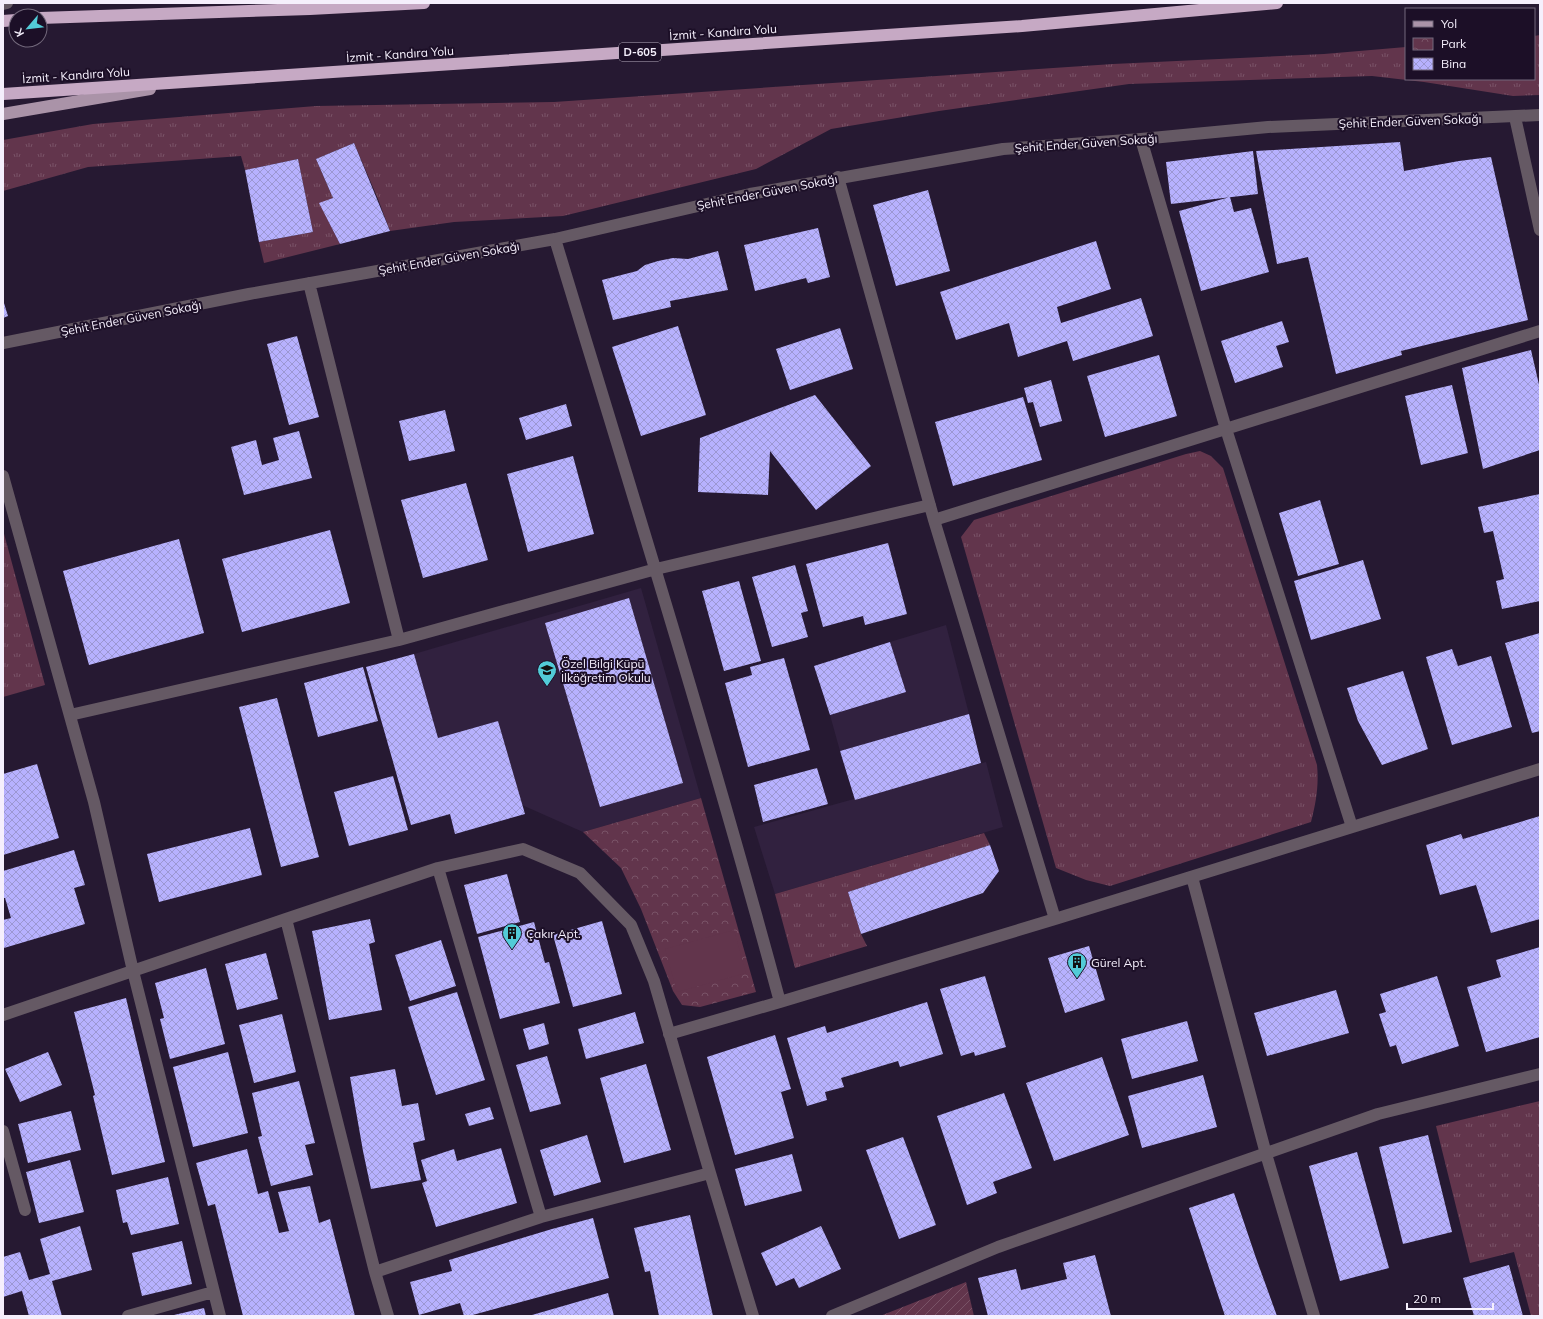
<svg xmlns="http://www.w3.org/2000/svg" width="1543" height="1319" viewBox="0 0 1543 1319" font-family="Mulish,sans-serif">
	<defs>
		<pattern id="grass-tufts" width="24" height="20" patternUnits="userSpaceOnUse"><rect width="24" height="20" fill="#62354c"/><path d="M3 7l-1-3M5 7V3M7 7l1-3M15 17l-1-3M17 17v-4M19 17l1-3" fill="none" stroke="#795367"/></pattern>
		<pattern id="park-crowns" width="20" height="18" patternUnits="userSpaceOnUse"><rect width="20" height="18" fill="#62354c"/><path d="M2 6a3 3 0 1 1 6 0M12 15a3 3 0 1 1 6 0" fill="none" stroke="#795367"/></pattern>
		<pattern id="garden-furrows" width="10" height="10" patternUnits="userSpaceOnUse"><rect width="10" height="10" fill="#62354c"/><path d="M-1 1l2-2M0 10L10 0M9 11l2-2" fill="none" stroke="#795367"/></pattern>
		<pattern id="building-cross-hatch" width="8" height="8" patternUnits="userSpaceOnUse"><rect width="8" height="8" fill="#b7b1fe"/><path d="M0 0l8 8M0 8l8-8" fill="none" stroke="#9c97d2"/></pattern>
	</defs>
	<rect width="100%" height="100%" fill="#261932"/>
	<!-- built -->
	<path fill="#31213f" d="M641,588L701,798L583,832L522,805L498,721L438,738L414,654Z
		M946,625L969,714L840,751L830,715L906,692L890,642Z
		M986,762L1003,827L775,894L754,827Z"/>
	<!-- grass -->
	<path fill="url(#grass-tufts)" d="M1540,35V95L1513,96L1424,82L1372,76L1129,84L939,111L831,129L756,169L563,216L454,222L390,231L378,199L354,143L316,159L333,198L320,204L340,244L264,263L259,242L313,232L298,159L245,170L241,156L88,167L3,191V140L93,124L316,106L554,102L1113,64L1324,54L1406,47V79H1534V36Z
		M1200,451L1211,456L1223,468L1317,765C1319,785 1316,803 1311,822L1110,886L1086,880L1056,868L961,537L974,520L1186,454Z
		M3,530L45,685L3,697Z
		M984,833L990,845L848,892L861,934L867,946L795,968L775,894Z
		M1540,1101V1316H1531L1514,1252L1470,1263L1436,1126Z"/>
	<!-- park -->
	<path fill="url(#park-crowns)" d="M701,798L756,992L700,1007L682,1005L673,991L641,909L621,868L583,832Z"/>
	<!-- garden -->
	<path fill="url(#garden-furrows)" d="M966,1282L974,1316H880Z"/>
	<!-- pitch -->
	<path fill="#62354c" d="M734,930L746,973L677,992L665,949Z"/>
	<!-- building -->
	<path fill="url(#building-cross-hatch)" d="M1400,142L1404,171L1459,161L1491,157L1528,320L1401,351L1402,355L1336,374L1308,257L1277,264L1256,151Z
		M354,143L390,231L340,244L319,203L333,198L316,159Z
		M1253,151L1258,194L1171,204L1166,162Z
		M298,159L313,232L259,242L245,170Z
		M928,190L950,271L896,286L873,205Z
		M1230,197L1234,212L1251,208L1269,272L1201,291L1179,211Z
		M818,228L830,277L808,283L806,278L755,291L744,245Z
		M1096,241L1111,289L1057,307L1061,323L1141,298L1153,336L1073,361L1067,341L1018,357L1009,323L956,340L940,292Z
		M718,251L728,290L670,301L671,307L613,320L602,280L637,271L645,265L658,261L673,258L688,259Z
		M3,300L8,316L3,318Z
		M1282,321L1289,342L1276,346L1283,367L1235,383L1221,341Z
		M678,326L706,415L641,436L612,347Z
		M840,328L853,369L790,390L776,349Z
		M297,336L319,417L289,425L267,344Z
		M1531,350L1540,389V450L1483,469L1462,368Z
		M1159,355L1177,416L1105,437L1087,376Z
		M1051,380L1062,421L1040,427L1033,402L1028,403L1024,388Z
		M1452,385L1468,453L1421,465L1405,396Z
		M815,395L871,466L816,510L770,451L768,495L698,492L700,438Z
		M1023,397L1042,460L953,486L935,422Z
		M566,404L572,426L526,440L519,418Z
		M445,410L455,451L409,461L399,421Z
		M299,431L312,478L244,495L231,447L256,440L262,465L279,460L273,438Z
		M573,456L594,534L528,552L507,474Z
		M466,483L488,560L423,578L401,500Z
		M1540,494V601L1502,609L1496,581L1504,579L1493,531L1484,533L1478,507Z
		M1320,500L1339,564L1298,576L1279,513Z
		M330,530L350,603L242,632L222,559Z
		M179,539L204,633L89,665L63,571Z
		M888,543L907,614L865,625L863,616L823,627L806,564Z
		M1363,560L1381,619L1311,640L1294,581Z
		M795,565L808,611L801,613L808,637L772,647L752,577Z
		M739,581L761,661L724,671L702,591Z
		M629,598L683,783L600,807L545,623Z
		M1540,633V731L1532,733L1505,643Z
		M890,642L906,692L830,715L814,666Z
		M1452,649L1458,666L1491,656L1512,727L1452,745L1426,657Z
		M414,654L438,738L498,721L525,814L455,834L450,814L411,825L366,667Z
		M784,658L810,750L748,767L725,683L752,675L750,667Z
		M363,667L378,721L318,737L304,683Z
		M1403,671L1428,749L1382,765L1358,721L1347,688Z
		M277,698L319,857L281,867L239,707Z
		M969,714L981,763L855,800L840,751Z
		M37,764L59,838L3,855V774Z
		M817,768L828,804L763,822L754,785Z
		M393,776L408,830L349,846L334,792Z
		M1540,816V919L1491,933L1476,885L1440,895L1426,845L1461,834L1463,839Z
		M250,828L262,875L159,902L147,854Z
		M990,845L999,871L983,893L861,934L848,892Z
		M74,850L85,885L74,888L85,924L4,948L3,920L11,918L5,898H3V871Z
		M507,874L520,922L477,934L464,885Z
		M370,919L375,942L369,944L382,1010L329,1020L312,931Z
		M602,921L622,994L573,1007L553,935Z
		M534,922L545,963L549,962L560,1003L500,1019L478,937Z
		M441,940L456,986L410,1001L395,955Z
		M1089,946L1105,1000L1065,1013L1048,958Z
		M1540,947V1037L1486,1052L1467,987L1501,977L1496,960Z
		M266,953L278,999L237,1010L225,964Z
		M206,968L225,1044L170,1059L160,1019L164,1018L155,983Z
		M985,976L1006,1047L975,1056L974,1052L961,1056L940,989Z
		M1437,976L1459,1046L1402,1064L1396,1045L1390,1047L1379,1014L1386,1012L1380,994Z
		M1336,990L1349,1033L1267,1056L1254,1013Z
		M457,992L485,1080L436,1095L408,1007Z
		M126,998L165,1162L112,1175L93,1096L95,1095L74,1012Z
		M927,1002L943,1054L900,1067L898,1061L841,1078L844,1087L825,1092L827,1100L807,1106L787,1038L825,1026L827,1033Z
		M635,1012L644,1043L586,1059L578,1029Z
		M282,1014L296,1072L254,1083L239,1025Z
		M1187,1021L1198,1061L1132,1079L1121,1039Z
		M544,1023L549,1044L529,1050L523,1029Z
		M775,1035L791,1089L781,1092L794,1138L735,1155L707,1057Z
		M48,1052L62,1085L20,1102L5,1069Z
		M228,1052L248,1133L193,1147L173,1067Z
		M547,1056L561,1104L530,1112L516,1065Z
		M1102,1057L1129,1135L1054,1161L1026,1083Z
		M646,1064L671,1150L624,1163L600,1078Z
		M395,1069L402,1106L418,1103L425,1140L413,1143L421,1180L371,1189L363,1151L350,1077Z
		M1203,1075L1217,1127L1142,1148L1128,1096Z
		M299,1081L315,1143L305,1145L313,1175L271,1186L258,1137L262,1136L252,1093Z
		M1004,1093L1032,1168L993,1182L997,1193L967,1205L937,1116Z
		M490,1107L494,1119L469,1126L465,1114Z
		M71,1111L81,1150L28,1163L18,1124Z
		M587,1135L601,1182L554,1196L540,1150Z
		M1428,1135L1452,1232L1403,1244L1379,1147Z
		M903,1137L936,1225L899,1239L866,1150Z
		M501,1148L517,1203L436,1227L422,1183L427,1181L421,1160L454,1149L457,1161Z
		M247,1149L258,1194L268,1191L279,1233L289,1231L278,1192L310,1186L319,1223L330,1219L355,1316H243L215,1204L208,1206L196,1163Z
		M1357,1152L1389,1268L1340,1281L1309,1166Z
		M792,1154L802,1191L745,1206L735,1169Z
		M70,1160L84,1212L39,1223L26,1172Z
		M168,1177L179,1224L131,1235L127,1222L123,1223L116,1190Z
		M1234,1193L1256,1258L1277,1316H1225L1189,1208Z
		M690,1215L713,1316H659L650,1271L645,1272L634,1228Z
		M593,1218L609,1278L469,1316H464L460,1303L419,1315L410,1282L452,1271L449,1260L552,1229Z
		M80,1226L92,1270L52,1281L62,1316H29L22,1291L3,1297V1257L20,1252L29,1280L50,1274L40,1239Z
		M821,1226L841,1269L799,1288L794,1278L776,1286L761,1253Z
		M182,1241L192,1284L142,1296L132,1253Z
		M1095,1255L1111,1316H988L978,1278L1016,1269L1021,1290L1067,1279L1063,1263Z
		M1509,1265L1523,1316H1474L1463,1278Z
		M608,1293L614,1316H532V1315Z
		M204,1308L206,1316H174V1315Z"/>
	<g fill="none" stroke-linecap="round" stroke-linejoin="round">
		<!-- minor -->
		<path stroke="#655964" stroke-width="12" d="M3,4L7,3
			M1515,117L1540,230
			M1141,139L1226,429L1352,827
			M838,177L934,520L1055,919
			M555,239C632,493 711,746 780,1002
			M309,283L399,640
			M3,343L249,294L555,239L750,194L1003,149L1141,139L1268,127L1540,115
			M3,476L94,802L133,971L220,1316
			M934,520L1540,331
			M70,715L399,640L656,569L930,505
			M438,868L541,1217
			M1192,877L1266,1154L1314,1316
			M286,919L375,1272L388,1316
			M3,1015L286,919L438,868L523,849L580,873L631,925L654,981L710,1173L753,1316
			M669,1034L780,1002L1055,919L1540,769
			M3,1131L25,1210
			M375,1272L541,1217L710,1173
			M128,1316L213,1292
			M832,1316L998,1247L1378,1114L1540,1074"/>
		<!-- major -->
		<path stroke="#aa93a8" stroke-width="12" d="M3,114L150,89"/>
		<!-- highway -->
		<path stroke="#c6a9c4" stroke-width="12" d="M40,18L310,9L424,3
			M3,21L16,20
			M3,94L1022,26L1277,3"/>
	</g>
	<!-- icons -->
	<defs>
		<symbol id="school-pin" viewBox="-11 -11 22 30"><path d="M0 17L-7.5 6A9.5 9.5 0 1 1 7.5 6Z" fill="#52cbd7" stroke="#1c0f27"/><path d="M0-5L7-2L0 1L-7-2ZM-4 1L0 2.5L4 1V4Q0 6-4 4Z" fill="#111"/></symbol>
		<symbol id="building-pin" viewBox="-11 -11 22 30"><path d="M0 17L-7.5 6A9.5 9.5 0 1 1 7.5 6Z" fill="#52cbd7" stroke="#1c0f27"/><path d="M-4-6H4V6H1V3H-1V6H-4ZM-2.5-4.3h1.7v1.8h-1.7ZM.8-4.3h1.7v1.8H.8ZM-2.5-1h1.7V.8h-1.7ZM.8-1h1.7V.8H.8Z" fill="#111"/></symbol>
	</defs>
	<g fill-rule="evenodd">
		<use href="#school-pin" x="536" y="659" width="22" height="30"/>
		<use href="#building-pin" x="501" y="922" width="22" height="30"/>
		<use href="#building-pin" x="1066" y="951" width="22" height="30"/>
	</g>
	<g text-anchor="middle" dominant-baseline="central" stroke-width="4" stroke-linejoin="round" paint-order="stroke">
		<!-- shield labels -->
		<rect fill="#1c0f27" stroke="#b4acbc" stroke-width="1" x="619" y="43" width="42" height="18" rx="3"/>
		<g font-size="11" font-weight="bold" fill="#f5effc">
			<text x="640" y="52">D-605</text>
		</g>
		<!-- street labels -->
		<g font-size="12" fill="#f5effc" stroke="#1c0f27">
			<text transform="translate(723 32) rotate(-4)">İzmit - Kandıra Yolu</text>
			<text transform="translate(400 54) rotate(-4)">İzmit - Kandıra Yolu</text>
			<text transform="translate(76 75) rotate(-4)">İzmit - Kandıra Yolu</text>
			<text transform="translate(1410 121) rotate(-2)">Şehit Ender Güven Sokağı</text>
			<text transform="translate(1086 143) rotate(-4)">Şehit Ender Güven Sokağı</text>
			<text transform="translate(767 192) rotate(-11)">Şehit Ender Güven Sokağı</text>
			<text transform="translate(449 258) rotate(-10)">Şehit Ender Güven Sokağı</text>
			<text transform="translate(131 318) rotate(-11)">Şehit Ender Güven Sokağı</text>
		</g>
		<!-- poi labels -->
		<g font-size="12" fill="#f5effc" stroke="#1c0f27" text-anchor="start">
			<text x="561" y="663">Özel Bilgi Küpü<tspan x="561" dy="14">İlköğretim Okulu</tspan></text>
			<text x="526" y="933">Çakır Apt.</text>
			<text x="1091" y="962">Gürel Apt.</text>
		</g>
	</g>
	<!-- border -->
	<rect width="1543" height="1319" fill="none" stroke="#f5effc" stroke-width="8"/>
	<!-- legend -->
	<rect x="1405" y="8" width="130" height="72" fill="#1c0f27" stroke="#73697c"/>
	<rect x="1413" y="21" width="20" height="6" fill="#aa93a8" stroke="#73697c"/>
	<text x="1441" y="28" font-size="12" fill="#f5effc">Yol</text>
	<rect x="1413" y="38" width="20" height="12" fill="url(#park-crowns)" stroke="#73697c"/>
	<text x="1441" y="48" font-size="12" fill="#f5effc">Park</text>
	<rect x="1413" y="58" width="20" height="12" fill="url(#building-cross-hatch)" stroke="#73697c"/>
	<text x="1441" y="68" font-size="12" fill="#f5effc">Bina</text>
	<!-- north arrow -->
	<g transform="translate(28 28) rotate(242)"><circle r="19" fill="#1c0f27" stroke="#73697c"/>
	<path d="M0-3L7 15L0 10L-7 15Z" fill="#52cbd7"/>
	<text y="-6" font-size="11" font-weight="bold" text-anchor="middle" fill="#f5effc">K</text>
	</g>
	<!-- scale -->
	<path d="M1407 1303v6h86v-6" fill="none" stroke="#f5effc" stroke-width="2"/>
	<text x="1413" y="1303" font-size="12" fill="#f5effc" stroke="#1c0f27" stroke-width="3" paint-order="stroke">20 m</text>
</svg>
